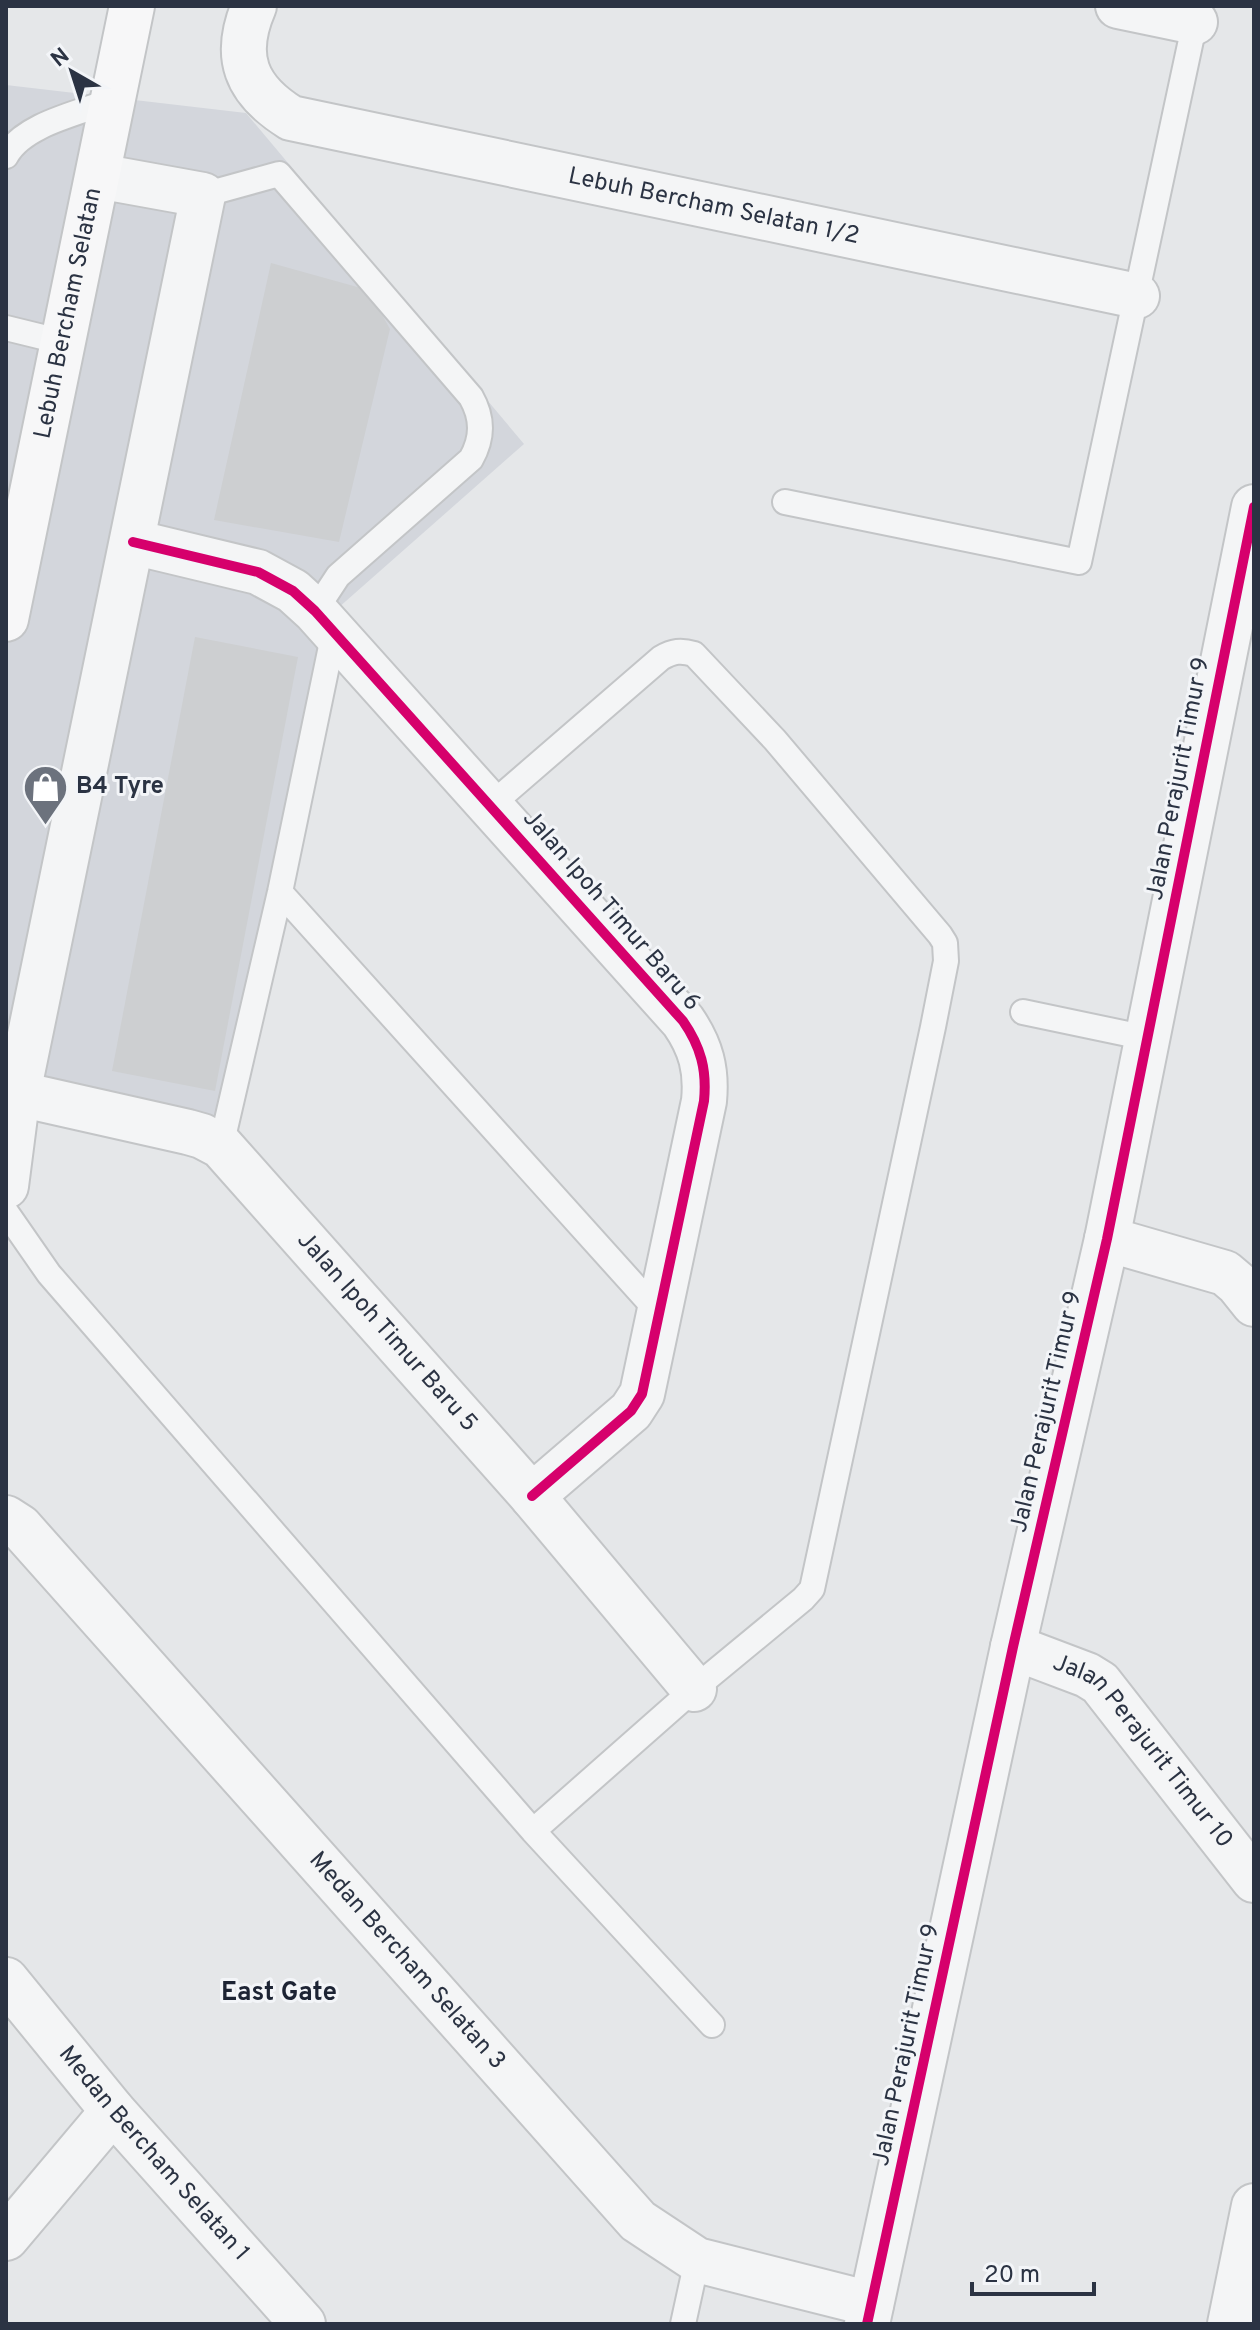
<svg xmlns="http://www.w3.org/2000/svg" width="1260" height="2330" viewBox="0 0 1260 2330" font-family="Overpass,sans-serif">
	<rect width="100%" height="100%" fill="#e5e7e9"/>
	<!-- built -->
	<path fill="#d3d6dc" d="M6,85L246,113L524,444L329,616L221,1132L6,1099Z"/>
	<!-- building -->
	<path fill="#cdcfd1" d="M271,263L368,290L390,329L339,542L214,520Z
		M195,637L298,657L215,1091L112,1071Z"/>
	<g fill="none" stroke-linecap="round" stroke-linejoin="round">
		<defs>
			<path id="lane" d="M6,156C23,124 80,113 113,100
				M203,195L279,174L471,397C483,418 483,438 471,459L338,576L315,611
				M6,328L63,342
				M785,502L1079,562L1197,12
				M491,805L661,658C673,651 681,650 694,654L775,740L940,935L945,943L946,961L933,1027L812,1589L803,1599L694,1689L533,1831
				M280,892L660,1314
				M1023,1012L1147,1038
				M221,1146L280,892L334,632
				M6,1212L49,1274L533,1831L712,2025
				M683,2324L697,2260"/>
			<g id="street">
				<path id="s1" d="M254,6C232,57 246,90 291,118L1137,296"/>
				<path d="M1118,6L1195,22"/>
				<path d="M133,542L258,572L293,591L315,611L683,1021C701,1047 707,1070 704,1101L642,1394L631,1411L532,1496"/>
				<path id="s2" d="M6,1091L188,1132L202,1136L221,1146L532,1496L694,1689"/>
				<path d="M6,1186L18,1093L203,195L98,176"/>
				<path d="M1107,1239L1225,1273L1238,1284L1254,1304"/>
				<path id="s3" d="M6,1518L20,1527L638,2221L697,2260L871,2304"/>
				<path id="s4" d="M1013,1647L1087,1675L1100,1683L1254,1880"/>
				<path id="s5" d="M6,1980L113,2111L303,2324"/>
				<path d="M6,2238L113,2111"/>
				<path d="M867,2324L1013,1647L1107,1239L1254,507"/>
				<path d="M1230,2324L1254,2206"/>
			</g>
			<g id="secondary">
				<path id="s6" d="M6,619L132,6"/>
			</g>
		</defs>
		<!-- lane casing -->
		<use href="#lane" stroke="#c3c5c7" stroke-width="28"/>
		<!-- street casing -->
		<use href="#street" stroke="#c3c5c7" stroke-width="48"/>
		<!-- secondary casing -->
		<use href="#secondary" stroke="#c3c5c7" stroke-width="48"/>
		<!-- lane -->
		<use href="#lane" stroke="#f4f5f6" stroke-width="24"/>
		<!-- street -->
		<use href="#street" stroke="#f4f5f6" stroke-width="44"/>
		<!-- secondary -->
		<use href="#secondary" stroke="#f7f7f8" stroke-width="44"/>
		<defs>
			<path id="cycleway" d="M133,542L258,572L293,591L315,611L683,1021C701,1047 707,1070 704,1101L642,1394L631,1411L532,1496
				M867,2324L1013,1647L1107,1239L1254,507"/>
		</defs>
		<!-- cycleway casing -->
		<use href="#cycleway" stroke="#f3f5f8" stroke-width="15"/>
		<!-- cycleway -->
		<use href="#cycleway" stroke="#d6006c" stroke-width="10"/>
	</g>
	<!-- icons -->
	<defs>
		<symbol id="shop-pin" viewBox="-11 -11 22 30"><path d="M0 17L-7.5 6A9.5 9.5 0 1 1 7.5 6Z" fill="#6c727d" stroke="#f3f5f8"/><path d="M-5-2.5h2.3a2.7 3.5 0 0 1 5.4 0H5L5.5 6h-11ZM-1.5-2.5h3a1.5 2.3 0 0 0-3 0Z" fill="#fff"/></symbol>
	</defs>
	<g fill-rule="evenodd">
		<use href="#shop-pin" x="20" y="762" width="51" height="69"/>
	</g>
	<g text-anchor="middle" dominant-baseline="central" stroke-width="6" stroke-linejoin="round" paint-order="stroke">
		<!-- street labels -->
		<g font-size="24" fill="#2b3343" stroke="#f3f5f8">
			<text stroke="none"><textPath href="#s1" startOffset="564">Lebuh Bercham Selatan 1/2</textPath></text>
			<text stroke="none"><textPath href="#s6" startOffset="312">Lebuh Bercham Selatan</textPath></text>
			<text transform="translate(1179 779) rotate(-79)">Jalan Perajurit Timur 9</text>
			<text transform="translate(611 911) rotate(49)">Jalan Ipoh Timur Baru 6</text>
			<text stroke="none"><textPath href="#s2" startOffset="472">Jalan Ipoh Timur Baru 5</textPath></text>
			<text transform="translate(1047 1412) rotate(-77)">Jalan Perajurit Timur 9</text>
			<text stroke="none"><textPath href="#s4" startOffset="172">Jalan Perajurit Timur 10</textPath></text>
			<text stroke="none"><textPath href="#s3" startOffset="598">Medan Bercham Selatan 3</textPath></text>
			<text transform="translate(907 2045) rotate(-78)">Jalan Perajurit Timur 9</text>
			<text stroke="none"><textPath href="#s5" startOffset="228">Medan Bercham Selatan 1</textPath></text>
		</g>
		<!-- poi labels -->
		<g font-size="24" font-weight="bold" fill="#2b3343" stroke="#f3f5f8" text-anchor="start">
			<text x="76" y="787">B4 Tyre</text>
		</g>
		<!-- neighbourhood labels -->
		<g font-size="26" font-weight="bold" fill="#1d2434" stroke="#f3f5f8">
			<text x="279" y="1993">East Gate</text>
		</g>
	</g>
	<!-- border -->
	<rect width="1260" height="2330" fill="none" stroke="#2b3343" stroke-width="16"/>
	<!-- north arrow -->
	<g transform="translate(72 72) rotate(321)" stroke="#f3f5f8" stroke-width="6" paint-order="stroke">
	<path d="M0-6L14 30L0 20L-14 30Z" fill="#2b3343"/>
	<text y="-12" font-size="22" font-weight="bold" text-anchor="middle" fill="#2b3343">N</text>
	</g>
	<!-- scale -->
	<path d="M972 2282v12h122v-12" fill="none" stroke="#2b3343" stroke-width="4"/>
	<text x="984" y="2282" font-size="24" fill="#2b3343" stroke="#f3f5f8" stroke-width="6" paint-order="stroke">20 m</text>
</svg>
